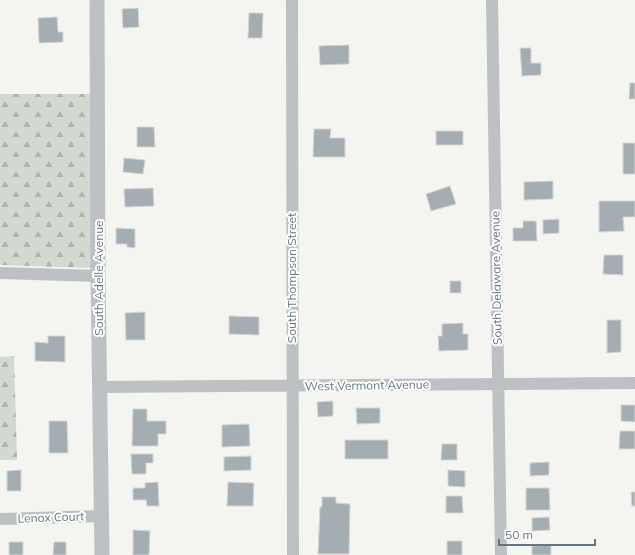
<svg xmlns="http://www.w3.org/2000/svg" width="635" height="555" viewBox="0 0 635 555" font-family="Mulish,sans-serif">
	<defs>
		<pattern id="forest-firs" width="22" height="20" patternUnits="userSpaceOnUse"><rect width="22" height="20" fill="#d3d9d0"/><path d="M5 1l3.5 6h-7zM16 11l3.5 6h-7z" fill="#afb5ae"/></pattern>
	</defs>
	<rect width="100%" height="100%" fill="#f4f4f0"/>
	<!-- forest -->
	<path fill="url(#forest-firs)" d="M0,94H91V268L0,265Z
		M14,356L17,460H0V357Z"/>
	<!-- building -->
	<path fill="#a4adb2" stroke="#d5d5d3" d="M138,8L139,27L123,28L122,9Z
		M249,13H263L262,38H248Z
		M57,17L58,32H63V42L39,43L38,18Z
		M349,45V64L320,65L319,46Z
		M520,48H531V63H541V75L522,76Z
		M630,83H635V99H629Z
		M137,127H154L155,147H137Z
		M314,129H331L330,138H345V157H313Z
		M436,131H463V145H436Z
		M623,143H635V174H623Z
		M124,158L145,160L143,174L123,172Z
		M553,181V199L524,200V182Z
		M450,186L456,204L431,211L426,194Z
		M153,188L154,206L125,207L124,189Z
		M599,201H635V217H623L624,231L599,232Z
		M559,219V233L543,234V220Z
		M523,221H536L537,241H513V228H523Z
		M116,228L135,229V248L127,247V244H116Z
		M604,255H623V275L603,274Z
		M450,281H461V293H450Z
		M145,312V340H126L125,313Z
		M229,316L259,317V335L229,334Z
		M607,320H621V352L607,353Z
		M463,323V334H468V350L439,351L438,336H442V324Z
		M48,336H65V362L35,361V342L48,343Z
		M333,401V416L318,417L317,402Z
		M621,405H635V422L621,421Z
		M356,408H380V423L357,424Z
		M133,409H147V421H166V434H158V446H132Z
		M49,421H67L68,453H49Z
		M249,424L250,446L222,447V425Z
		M620,431H635V449H619Z
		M345,440H388V459H345Z
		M442,444H457V460H441Z
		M131,454H153V463H146V474H132Z
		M251,456V470L224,471V457Z
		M549,462V475L530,476V463Z
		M21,470V491H7V471Z
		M448,470L465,471V487L448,486Z
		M158,482L159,506H147L146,500H133V488H145V483Z
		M228,482L254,483L253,506H227Z
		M526,488H549L550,510H526Z
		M631,492H635V506H632Z
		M446,496H462L463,513H446Z
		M322,497H336V503L350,504L349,554H318L320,507H322Z
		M549,517L550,530L532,531V518Z
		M133,530L150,531L149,555H133Z
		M447,541H462V555H447Z
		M9,542H23V555H9Z
		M54,542H66V555H53Z
		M551,545V555H532V546Z"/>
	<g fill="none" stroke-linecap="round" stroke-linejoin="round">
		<!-- minor -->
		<path stroke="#bdc1c4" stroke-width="12" d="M292,0L293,555
			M492,0L501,555
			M0,273L98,276
			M99,387L635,383
			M0,519L101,516"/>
		<!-- tertiary -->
		<path stroke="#bdc1c4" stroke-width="15" d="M97,0L98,276L102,555"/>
	</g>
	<g text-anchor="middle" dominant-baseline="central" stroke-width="4" stroke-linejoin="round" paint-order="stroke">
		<!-- street labels -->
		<g font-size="12" fill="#647581" stroke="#fff">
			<text transform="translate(98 278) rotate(-90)">South Adelle Avenue</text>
			<text transform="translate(291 278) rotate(-90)">South Thompson Street</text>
			<text transform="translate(496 278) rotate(-91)">South Delaware Avenue</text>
			<text transform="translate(367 385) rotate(-1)">West Vermont Avenue</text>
			<text transform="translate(51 517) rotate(-2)">Lenox Court</text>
		</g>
	</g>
	<!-- scale -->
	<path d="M499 539v6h96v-6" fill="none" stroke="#647581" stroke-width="2"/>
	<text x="505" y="539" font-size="12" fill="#647581" stroke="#ffffff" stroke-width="3" paint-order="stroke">50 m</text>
</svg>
